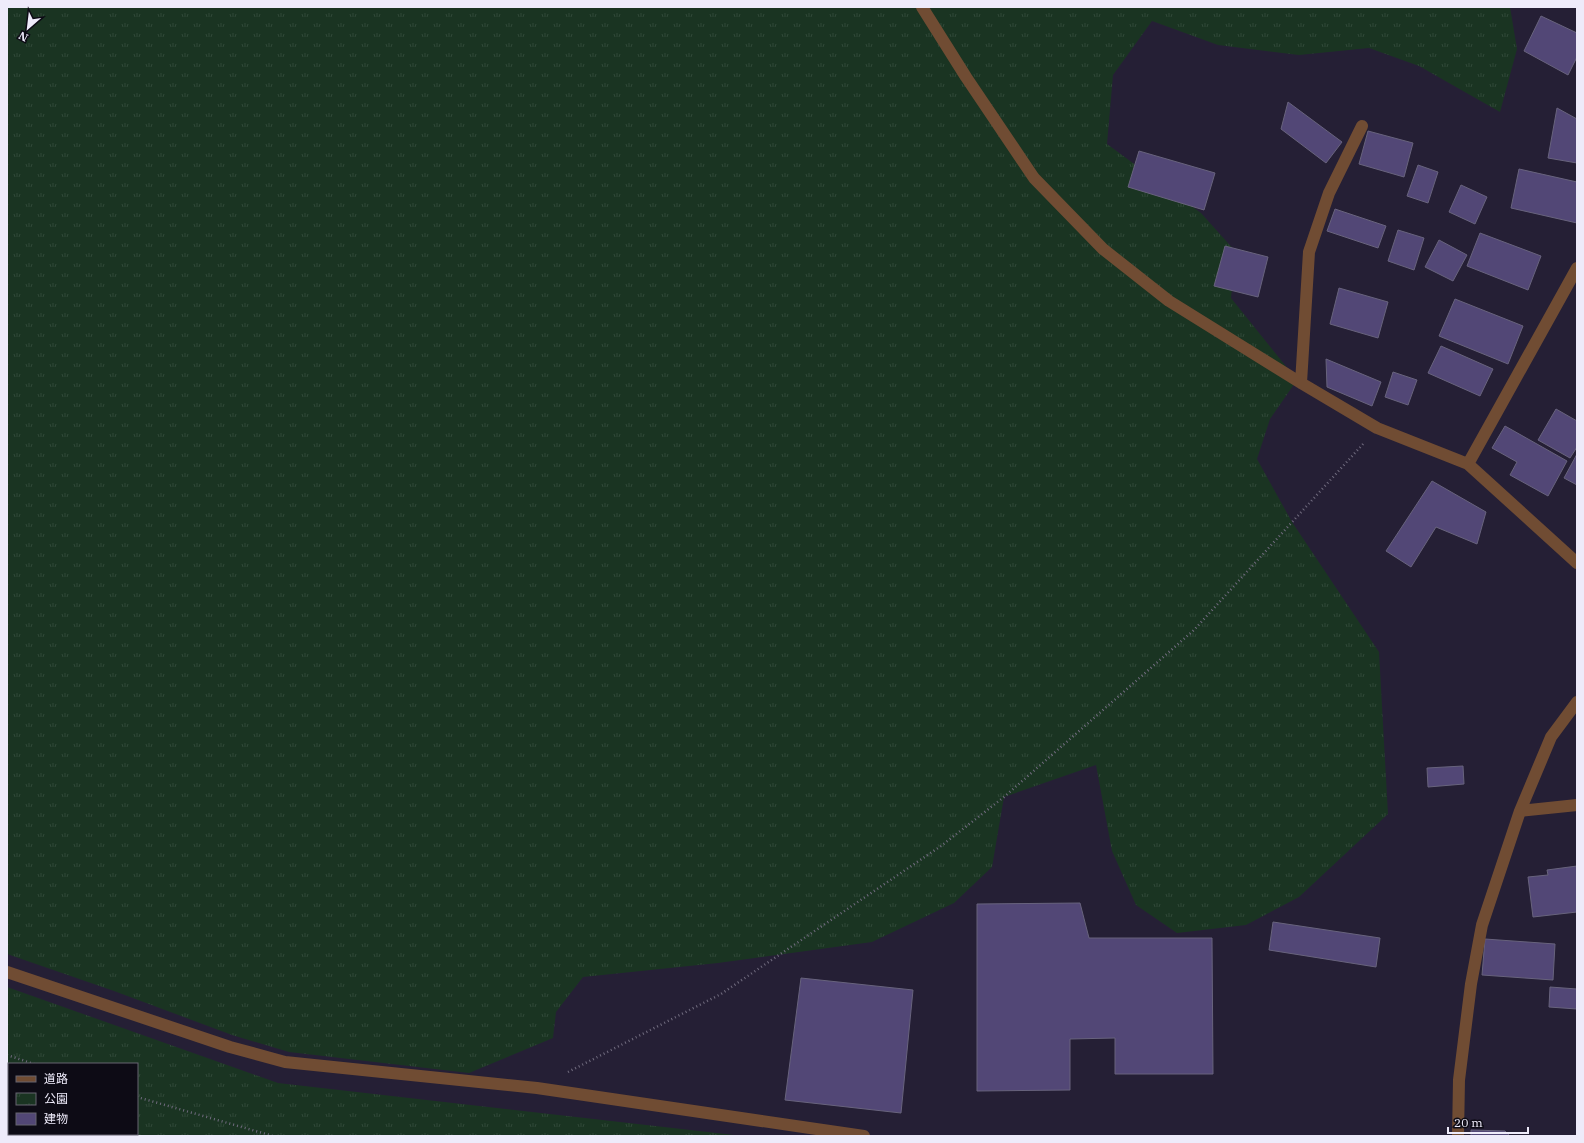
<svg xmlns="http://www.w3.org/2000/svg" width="1584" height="1143" viewBox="0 0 1584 1143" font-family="'IBM Plex Serif','Noto Sans JP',serif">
	<defs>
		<pattern id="park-tufts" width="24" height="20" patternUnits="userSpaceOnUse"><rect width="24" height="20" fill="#1a3422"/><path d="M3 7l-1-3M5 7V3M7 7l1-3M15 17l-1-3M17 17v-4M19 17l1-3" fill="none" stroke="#304838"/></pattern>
	</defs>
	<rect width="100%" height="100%" fill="#251f35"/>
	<!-- park -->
	<path fill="url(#park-tufts)" fill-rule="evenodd" d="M7,7H1510L1517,49L1500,112L1419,66L1369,48L1299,55L1218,45L1152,21L1113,75L1107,144L1201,213L1236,252L1231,298L1297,380L1270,419L1257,459L1292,522L1379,652L1388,814L1299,897L1246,925L1177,933L1136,905L1112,851L1096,765L1004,797L992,867L954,903L872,942L718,963L583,977L556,1012L553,1038L469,1073L289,1052L232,1035L114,991L7,954Z
		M7,987L278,1083L743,1136H7ZM9,1064H137V1134H9Z"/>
	<!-- building -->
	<path fill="#524776" stroke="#68637d" d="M1541,16L1577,33V57L1568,75L1524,51Z
		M1288,102L1342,142L1326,163L1281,129Z
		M1557,108L1577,119V163L1548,158Z
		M1368,131L1413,143L1404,177L1359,164Z
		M1139,151L1215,173L1204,210L1128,187Z
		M1418,165L1438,172L1428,203L1407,196Z
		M1519,169L1577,182V223L1511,208Z
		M1461,185L1487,197L1475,224L1449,212Z
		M1335,209L1386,226L1378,248L1327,231Z
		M1398,230L1424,238L1414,270L1388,261Z
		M1480,233L1541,256L1528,290L1467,266Z
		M1439,240L1467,255L1453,281L1425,267Z
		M1225,246L1268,257L1258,297L1214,286Z
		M1339,288L1388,302L1378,338L1330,324Z
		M1455,299L1523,326L1508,364L1439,336Z
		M1441,346L1493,369L1480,396L1428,373Z
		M1326,359L1381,382L1372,406L1327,387Z
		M1393,372L1417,380L1408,405L1385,397Z
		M1556,409L1577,421V447L1570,458L1538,440Z
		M1505,426L1567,461L1548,496L1510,475L1517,462L1492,448Z
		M1577,454V485L1564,478Z
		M1432,481L1486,512L1477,544L1436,527L1411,567L1386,551Z
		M1463,766L1464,784L1428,787L1427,768Z
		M1577,866V912L1533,917L1528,877L1548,875L1547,870Z
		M1080,903L1089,938H1212L1213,1074H1115V1038L1070,1039V1090L977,1091V904Z
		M1273,922L1380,938L1376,967L1269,950Z
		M1485,939L1555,944L1553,980L1482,975Z
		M801,978L913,990L901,1113L785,1100Z
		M1550,987L1577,989V1009L1549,1007Z
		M1471,1130L1505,1131L1510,1136H1471Z"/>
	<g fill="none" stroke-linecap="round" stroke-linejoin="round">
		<!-- path -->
		<path stroke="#716c7f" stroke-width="2.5" stroke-dasharray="1 3" stroke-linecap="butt" d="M7,1055L34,1064
			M568,1072L721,994L941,846L1004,797L1194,630L1364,443
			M137,1097L273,1136"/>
		<!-- lane -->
		<path stroke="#704c33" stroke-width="12" d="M7,972L230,1047L285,1062L537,1088L864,1136
			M7,1109L9,1110
			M83,1134L89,1136"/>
		<!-- street -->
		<path stroke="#704c33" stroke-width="12" d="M922,7L966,77L1034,178L1103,249L1169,301L1301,383L1377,428L1468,464L1577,563
			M1301,383L1309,252L1329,193L1362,126
			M1468,464L1577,268
			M1520,811L1577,805
			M1458,1136L1459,1080L1471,984L1482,925L1520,811L1551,737L1577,702"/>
	</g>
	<!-- border -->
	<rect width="1584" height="1143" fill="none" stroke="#eeebfa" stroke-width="16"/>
	<!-- legend -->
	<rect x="8" y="1063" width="130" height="72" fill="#0d0b15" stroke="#676571"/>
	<rect x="16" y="1076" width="20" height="6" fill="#704c33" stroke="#676571"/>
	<text x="44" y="1083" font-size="12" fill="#eeebfa">道路</text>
	<rect x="16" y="1093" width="20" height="12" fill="url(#park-tufts)" stroke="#676571"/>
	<text x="44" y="1103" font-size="12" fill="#eeebfa">公園</text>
	<rect x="16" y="1113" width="20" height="12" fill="#524776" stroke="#676571"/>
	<text x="44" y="1123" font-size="12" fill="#eeebfa">建物</text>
	<!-- north arrow -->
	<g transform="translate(28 28) rotate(208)" stroke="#0d0b15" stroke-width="3" paint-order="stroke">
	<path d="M0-3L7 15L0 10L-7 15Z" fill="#eeebfa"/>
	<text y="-6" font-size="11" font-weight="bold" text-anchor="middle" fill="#eeebfa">N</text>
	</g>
	<!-- scale -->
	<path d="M1448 1127v6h80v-6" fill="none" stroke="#eeebfa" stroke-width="2"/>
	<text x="1454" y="1127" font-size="12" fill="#eeebfa" stroke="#0d0b15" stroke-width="3" paint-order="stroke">20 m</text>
</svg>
